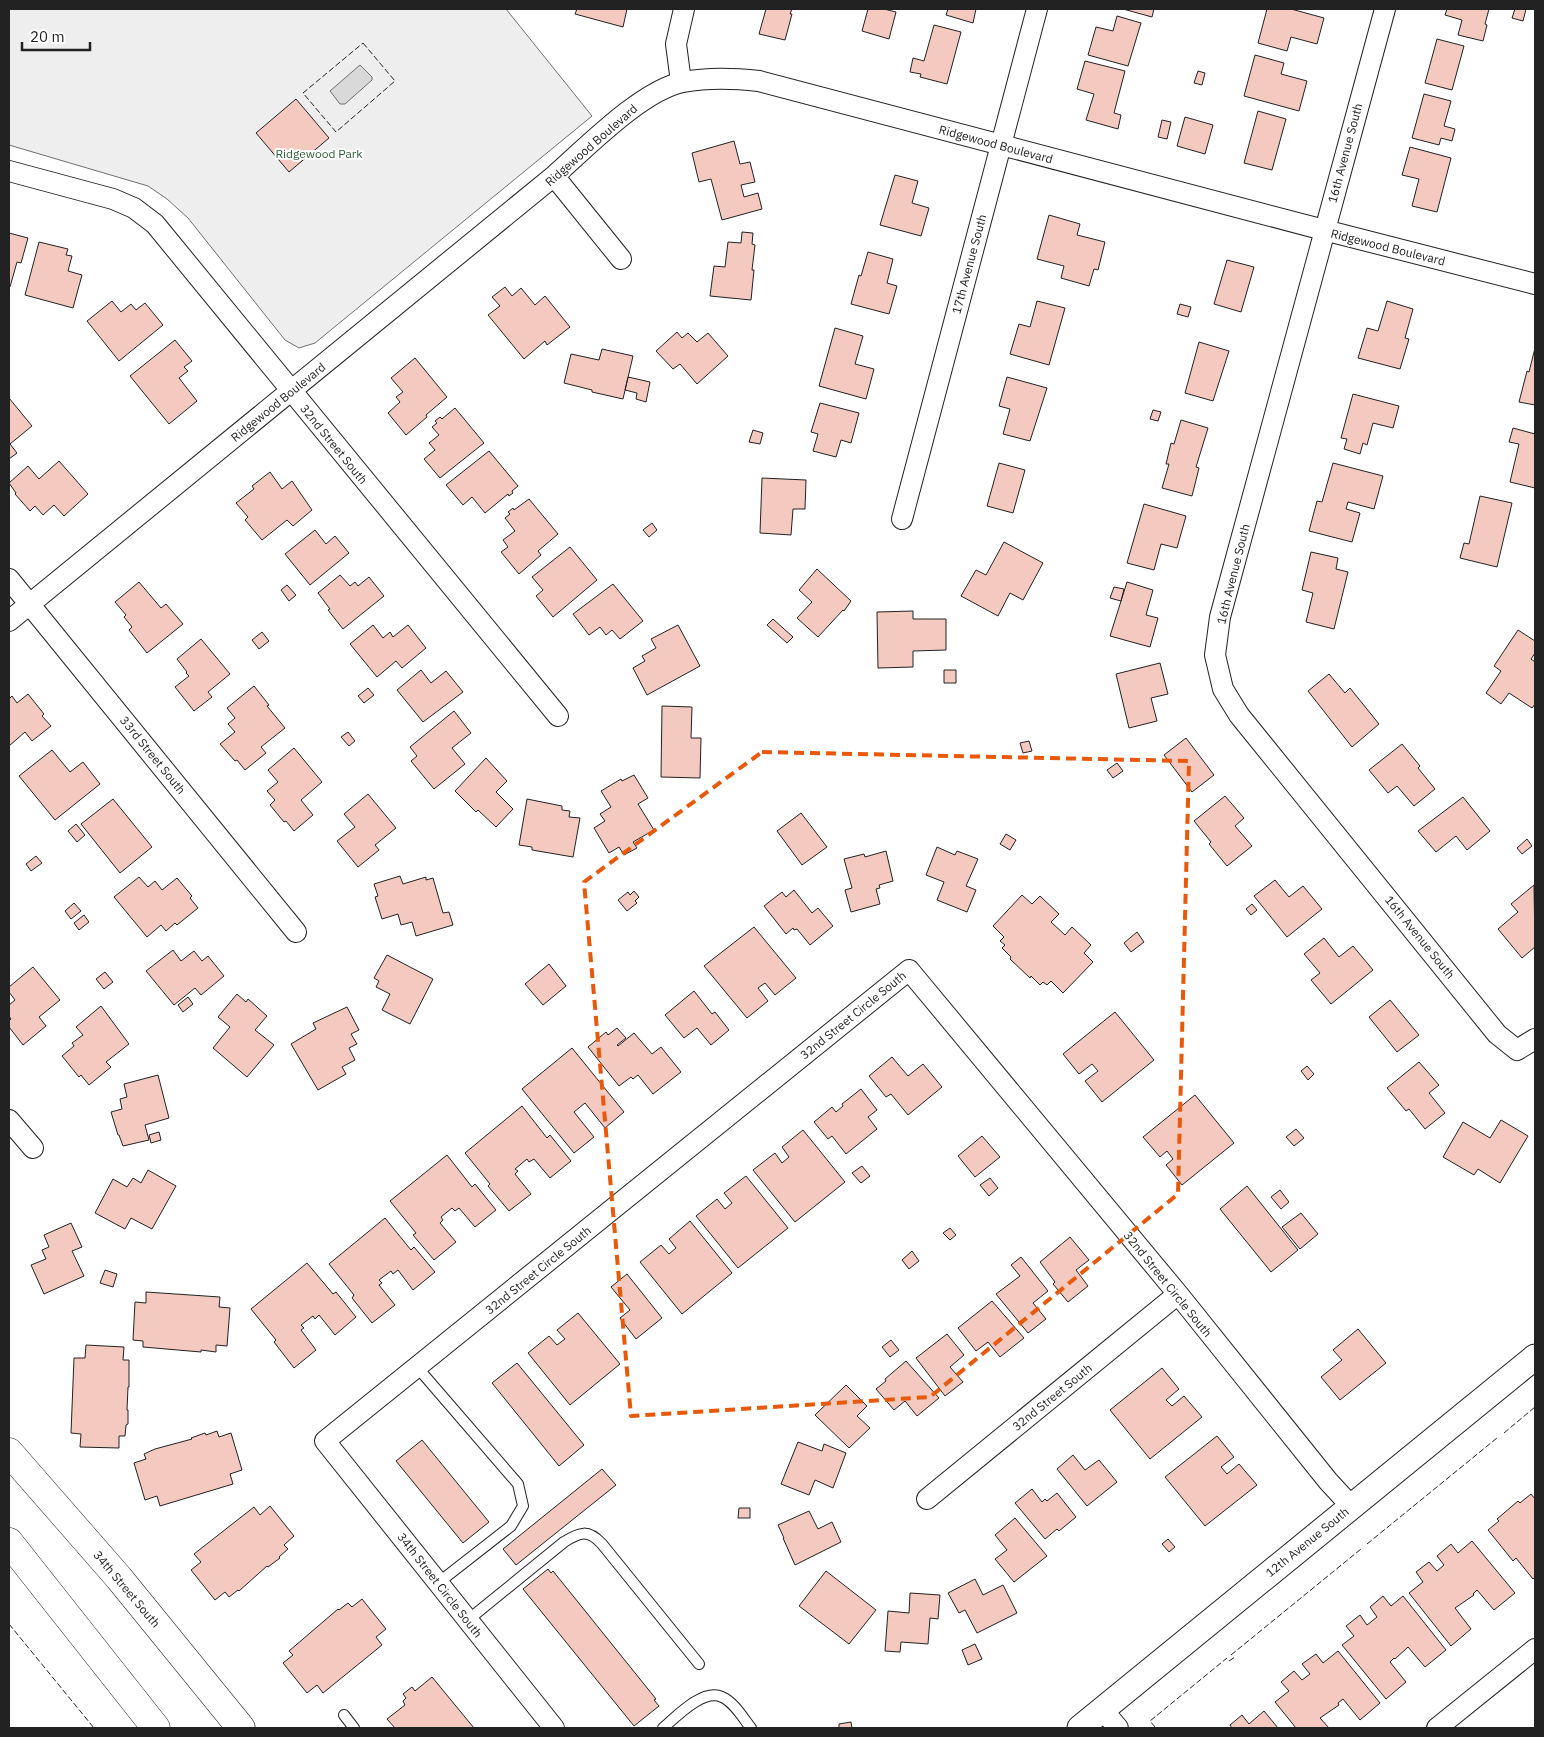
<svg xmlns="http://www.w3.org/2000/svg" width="1544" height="1737" viewBox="0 0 1544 1737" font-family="'IBM Plex Sans',sans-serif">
	<rect width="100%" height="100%" fill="#fff"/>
	<!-- green -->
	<path fill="#eee" stroke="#6f6f6f" d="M9,9H506L592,116L315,343L299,348L285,340L188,218L167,199L148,186L9,145Z"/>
	<!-- water -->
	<path fill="#d9d9d9" stroke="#6f6f6f" d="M360,65L372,77V80L345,104H340L330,91Z"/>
	<!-- building -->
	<path fill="#f3c9c0" stroke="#222" d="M577,9H627L623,27L575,14Z
		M766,9H792L790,14H792L785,40L759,34Z
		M868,9H884L896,12L889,39L862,31Z
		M948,9H976L973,23L946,15Z
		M1123,9H1154L1152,17Z
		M1267,9H1291L1324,18L1317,44L1291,37L1287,51L1258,43Z
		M1447,9H1489L1485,24L1487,25L1483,41L1458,35L1462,20L1445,15Z
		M1515,9H1526L1523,21L1512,18Z
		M1117,16L1141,23L1128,66L1088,55L1096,27L1113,31Z
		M934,25L961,32L947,84L920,77L921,74L910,72L913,58L924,61Z
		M1437,39L1464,46L1452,90L1425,83Z
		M1255,55L1284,63L1281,74L1307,81L1299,111L1244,96Z
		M1085,61L1125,71L1114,113L1121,115L1118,129L1086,120L1094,94L1077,89Z
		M1198,71L1205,73L1202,85L1194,83Z
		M1424,94L1451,101L1444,126L1455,129L1452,141L1441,138L1439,145L1412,138Z
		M296,99L329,138L289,172L256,133Z
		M1258,111L1286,119L1272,170L1244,163Z
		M1185,117L1213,125L1205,154L1177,146Z
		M1162,120L1171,122L1167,139L1158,137Z
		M734,141L740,164L750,162L755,182L741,185L744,197L758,193L762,209L722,220L711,179L699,182L692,153Z
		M1410,147L1451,158L1437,212L1412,206L1419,179L1402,175Z
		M895,175L918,181L912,203L929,208L921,236L880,225Z
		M1049,215L1080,224L1077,235L1105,242L1098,270L1094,269L1089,286L1061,278L1064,266L1037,259Z
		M742,232L753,233L752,244L755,245L752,270H754L751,300L710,296L714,266L725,267L728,242L741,243Z
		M9,233L28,238L21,263L17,262L10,287H9Z
		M39,242L68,249L66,255L72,256L68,271L82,275L73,308L25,295Z
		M868,252L893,259L887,283L897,286L889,314L851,304L859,275L861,276Z
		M1227,260L1254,267L1241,312L1214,304Z
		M505,287L512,296L521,288L535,305L545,296L570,327L547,345L545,341L524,359L488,315L500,306L492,297Z
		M112,301L121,312L131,304L136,310L145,303L163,325L119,361L87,321Z
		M1037,301L1065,308L1049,365L1010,354L1019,324L1030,327Z
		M1387,301L1413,309L1405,338L1409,339L1400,369L1358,358L1367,328L1378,331Z
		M1180,304L1191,307L1188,317L1177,314Z
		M835,328L863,336L855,364L874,369L866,399L819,386Z
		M677,332L682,338L688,333L697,342L708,333L728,356L697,384L680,364L673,369L656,351Z
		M175,340L192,361L184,367L188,371L179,378L197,401L169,424L130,376Z
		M1199,342L1229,351L1213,401L1185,393Z
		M1535,348V405L1519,402L1527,371L1529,372Z
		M602,349L633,356L623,399L592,392V390L564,383L571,354L599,360Z
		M415,358L447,397L426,415L427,417L406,435L388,413L400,402L396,397L403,392L391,378Z
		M628,377L650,382L646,402L636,399L637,393L625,390Z
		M1007,377L1047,388L1030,441L1003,434L1010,409L999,406Z
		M1353,394L1399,406L1393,428L1373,423L1367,445L1363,443L1360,454L1344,449L1347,439L1341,438Z
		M9,398L32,426L10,444L17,453L9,459Z
		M820,403L859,413L851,443L841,440L836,457L813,451L818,434L811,432Z
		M455,408L484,443L440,478L424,459L435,450L429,443L439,435L432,427L437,423L435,421L440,417L442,419Z
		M1153,410L1161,412L1158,421L1150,419Z
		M1181,420L1208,428L1196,467L1199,468L1192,496L1162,488L1169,464H1166L1171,443L1174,444Z
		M1513,428L1535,434V488L1510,482L1519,444L1509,442Z
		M753,430L763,433L760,444L749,442Z
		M489,451L518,486L512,491L513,493L509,496L508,494L485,513L472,497L463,505L446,485Z
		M59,461L88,494L64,516L54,505L43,515L35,506L30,511L15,494L16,493L9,483L28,466L39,479Z
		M999,463L1025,470L1013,513L987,506Z
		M1333,463L1383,476L1374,509L1348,502L1346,509L1360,513L1352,542L1309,531L1317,501L1322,502Z
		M270,472L282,489L292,481L312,510L293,526L287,520L262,540L245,520L248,517L236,503L254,489L252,486Z
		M762,478L806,480L805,509H793L791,535L760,533Z
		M1480,496L1512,503L1497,567L1460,558L1464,543L1469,544Z
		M529,499L558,534L538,551L541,555L519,574L501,552L508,547L503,540L515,531L505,518L510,514L508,512L513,508L514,510Z
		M1144,504L1186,516L1177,548L1161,544L1154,570L1127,563Z
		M652,523L657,530L649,537L643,530Z
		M315,530L326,544L335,536L349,553L310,585L285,554Z
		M1004,542L1043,563L1023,600L1010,593L998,616L961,596L976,570L986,575Z
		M570,547L597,580L553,617L536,596L543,590L532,577Z
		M1311,552L1338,558L1336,569L1348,572L1334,629L1306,622L1313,593L1302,590Z
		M817,569L851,601L844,611L843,610L818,637L797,618L812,602L799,590Z
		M340,575L350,586L355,582L358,586L369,577L384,596L343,629L328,610L330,609L318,593Z
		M139,582L161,608L166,604L183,624L147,653L129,630L132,627L124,617L126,615L115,602Z
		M1127,582L1153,590L1146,615L1158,618L1150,647L1110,636Z
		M613,584L643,621L620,639L612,630L606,635L600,627L589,635L573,614Z
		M287,585L296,595L289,601L281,590Z
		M1114,587L1124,589L1121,601L1110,598Z
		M913,611V619H946V650L913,651V667L878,668L877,612Z
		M773,619L793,637L787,643L767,625Z
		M373,625L383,638L390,632L393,637L408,625L426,648L402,668L396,661L377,677L350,644Z
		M678,625L700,666L647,695L633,668L645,661L642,656L656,648L651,639Z
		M1518,630L1535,641V653L1531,659L1535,662V704L1532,708L1509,693L1501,704L1486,693L1501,671L1494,666Z
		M262,632L269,641L259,649L252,640Z
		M201,639L230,674L208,692L212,697L194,711L175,687L189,676L186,673L187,672L177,659Z
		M1160,663L1168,694L1151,698L1157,721L1129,728L1116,674Z
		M421,670L431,683L446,671L463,692L423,722L397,690Z
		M944,670H956V683H944Z
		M1329,674L1345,693L1350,688L1379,724L1352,747L1308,691Z
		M254,686L269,705L267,706L285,728L261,747L266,753L245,770L237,760L235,761L220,744L235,732L228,724L235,718L227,708Z
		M368,688L374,695L364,703L358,696Z
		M28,694L44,714L42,716L51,726L32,741L25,732L9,746V699L12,696L17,703Z
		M662,706L692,707L691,738H701L700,778L661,777Z
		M454,711L471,733L452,748L465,764L434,789L411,761L417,756L410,747Z
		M348,732L355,741L349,746L341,737Z
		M1186,738L1214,775L1192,792L1164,755Z
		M1029,741L1032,751L1023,753L1020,743Z
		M1402,744L1420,766L1418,768L1435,789L1414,806L1397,786L1388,793L1369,770Z
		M294,748L322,782L301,800L313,815L294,831L286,821L284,822L270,805L275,800L267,791L278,782L268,770Z
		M52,750L70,772L83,762L100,784L55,820L19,776Z
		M486,758L507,781L496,792L513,809L496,827L478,810L476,812L455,791Z
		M1117,763L1123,771L1113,778L1107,770Z
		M634,775L648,798L638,804L654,830L633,842L637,848L624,855L619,847L609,853L594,828L605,821L600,814L611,807L601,791L621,779L622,781Z
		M368,794L396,828L375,845L379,850L358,867L337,841L355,827L344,814Z
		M1225,796L1244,818L1235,826L1252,846L1227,866L1209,844L1211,842L1194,821Z
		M1463,797L1490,831L1467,850L1456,836L1436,852L1418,831Z
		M113,799L152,847L120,873L81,824Z
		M527,799L562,806V810L570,811L569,817L580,818L573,857L532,850V847L519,845Z
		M801,813L827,847L802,865L777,831Z
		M76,824L85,835L77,842L68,831Z
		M1006,834L1016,840L1010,850L1000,844Z
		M1527,839L1532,846L1522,854L1517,848Z
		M937,847L955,855L957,851L978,859L966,886L976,890L967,912L937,900L944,882L926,875Z
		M886,851L893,881L879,885L880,888L876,889L880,904L851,912L845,890L852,888L844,859L864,854L865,857Z
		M36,856L42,863L31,871L26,864Z
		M400,876L403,884L426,877V880L433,878L443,913L449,912L453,925L416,936L412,922L401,925L398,914L382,919L375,897L378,896L374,884Z
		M139,877L148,887L155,881L162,890L177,878L192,896L190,898L198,908L177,925L175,923L166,931L161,925L147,937L114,897Z
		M1275,880L1289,897L1303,886L1322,909L1287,937L1254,896Z
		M1534,885L1535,947L1522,958L1498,929L1518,912L1511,904Z
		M794,890L812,913L818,908L833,926L810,945L797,929L794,930L793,928L786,934L764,906L782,892L786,897Z
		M634,891L639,897L635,901L637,903L627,911L618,900L628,892L630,895Z
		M1022,895L1032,904L1040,896L1059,914L1051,922L1065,935L1072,927L1091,945L1084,953L1093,962L1063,993L1051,981L1047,985L1043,982L1040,985L1031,976L1030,978L1010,959L1011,957L1002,948L1005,945L1000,941L1004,937L993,926Z
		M74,903L81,911L71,919L65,911Z
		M1252,904L1257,910L1251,915L1246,909Z
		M84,915L89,922L79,930L74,923Z
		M754,927L796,978L775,995L765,983L758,988L768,1001L747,1018L704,966Z
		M1137,932L1144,942L1131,952L1124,943Z
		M1324,938L1339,957L1353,946L1373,970L1331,1004L1311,980L1320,973L1304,954Z
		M173,950L181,961L194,951L202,961L208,956L224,976L201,995L195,988L174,1005L146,971Z
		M387,955L433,979L410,1024L382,1010L390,994L376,987L379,981L374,978Z
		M549,964L566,986L543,1005L525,984Z
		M33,967L60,1000L39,1017L46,1026L23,1045L9,1027V1021L11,1019L9,1016V1005L15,1000L9,992V987Z
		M105,972L113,982L104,989L96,979Z
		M694,991L712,1014L715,1012L729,1030L711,1045L697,1028L684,1038L665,1015Z
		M237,994L246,1002L248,999L267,1016L255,1030L274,1045L247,1077L213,1048L230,1027L218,1017Z
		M188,997L193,1004L183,1012L178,1005Z
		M1390,1000L1419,1035L1397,1052L1369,1017Z
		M101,1006L129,1044L106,1062L111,1067L89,1085L81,1075L79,1077L62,1056L74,1046L72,1043L83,1035L76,1027Z
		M347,1007L359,1030L351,1034L357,1044L349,1048L355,1060L342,1067L346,1074L318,1090L291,1044L316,1029L313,1023Z
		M1115,1012L1154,1060L1102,1102L1085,1081L1098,1071L1092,1064L1079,1074L1063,1054Z
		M617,1028L626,1038L617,1045L618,1046L634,1033L652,1054L661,1047L681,1072L653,1094L638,1075L633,1079L631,1077L619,1086L588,1047L606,1032L608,1035Z
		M572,1048L624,1112L605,1128L585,1103L574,1112L594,1137L574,1153L522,1089Z
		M892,1057L908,1076L923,1064L942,1087L908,1115L891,1094L886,1097L869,1076Z
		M1419,1062L1439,1085L1429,1093L1445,1113L1425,1129L1409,1109L1406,1111L1387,1088Z
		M1307,1066L1314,1074L1308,1080L1301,1071Z
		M158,1075L169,1118L145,1125L149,1140L123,1146L119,1135H118L111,1112L122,1109L120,1099L127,1097L124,1084Z
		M861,1089L877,1110L868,1117L877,1129L846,1154L832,1136L828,1139L814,1122L832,1107L836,1112L843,1106L842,1104Z
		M1195,1095L1234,1143L1182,1185L1166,1165L1173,1159L1167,1151L1160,1157L1143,1137Z
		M522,1106L547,1138L550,1135L571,1161L550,1178L534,1159L529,1162L527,1159L515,1169L518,1171L515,1174L531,1194L509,1211L488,1186L490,1184L465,1153Z
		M1501,1120L1528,1136L1500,1183L1478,1169L1474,1175L1443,1157L1463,1122L1490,1138Z
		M1296,1129L1304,1138L1294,1146L1286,1137Z
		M803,1130L845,1182L795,1222L753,1170L775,1153L782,1163L789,1157L782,1147Z
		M159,1132L161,1140L151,1143L149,1135Z
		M982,1136L1000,1157L975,1177L958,1156Z
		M447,1155L472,1187L475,1184L496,1210L475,1227L459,1208L455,1211L452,1208L441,1217L443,1220L440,1223L456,1242L434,1260L413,1235L416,1233L390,1201Z
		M862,1166L870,1176L861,1183L852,1173Z
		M148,1170L176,1186L152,1229L131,1218L125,1229L95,1213L113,1179L127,1187L133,1178L141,1183Z
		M746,1176L788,1228L738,1268L696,1216L717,1199L725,1209L732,1203L724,1193Z
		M990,1178L998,1188L989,1196L980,1185Z
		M1247,1186L1298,1250L1271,1272L1220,1209Z
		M1280,1190L1289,1202L1281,1209L1271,1197Z
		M1301,1213L1318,1234L1300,1249L1282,1227Z
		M385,1218L411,1250L414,1247L435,1272L413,1290L398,1270L393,1274L391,1271L379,1280L382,1283L379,1285L395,1305L372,1323L352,1298L354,1295L329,1264Z
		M690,1221L732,1273L682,1314L640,1262L661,1245L669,1254L676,1248L669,1239Z
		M71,1223L82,1247L72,1251L84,1276L44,1294L31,1265L46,1259L42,1250L49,1247L44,1235Z
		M950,1228L956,1235L950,1240L943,1233Z
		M1070,1237L1089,1260L1076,1270L1088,1286L1068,1302L1053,1284L1055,1282L1040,1262Z
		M912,1251L919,1261L909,1269L902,1260Z
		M1021,1257L1048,1291L1033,1303L1046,1319L1028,1333L996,1294L1020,1276L1011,1265Z
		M307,1263L333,1294L336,1292L356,1317L335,1335L319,1315L315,1319L313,1316L301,1325L304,1328L301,1330L316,1350L294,1368L274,1342L276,1340L251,1309Z
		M105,1270L117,1274L113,1287L100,1283Z
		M627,1274L662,1318L636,1339L620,1318L630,1310L611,1287Z
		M146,1292L220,1297L219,1307L230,1308L227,1346L216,1345V1352L201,1350V1352L143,1347V1341L133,1340L135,1302L146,1303Z
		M992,1301L1024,1338L1000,1357L988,1342L976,1351L958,1328Z
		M578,1313L620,1364L570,1405L528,1353L549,1336L557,1345L565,1339L557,1330Z
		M1358,1329L1386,1363L1340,1400L1321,1377L1342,1360L1333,1350Z
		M947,1334L964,1355L950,1367L963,1382L945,1396L916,1358Z
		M891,1340L899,1350L890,1357L882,1347Z
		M86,1345L124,1347L123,1360H129V1387H128L127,1410H128V1424L126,1425L125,1436H119V1448L80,1447L81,1434L71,1433L74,1358H85Z
		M906,1361L939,1398L917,1416L905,1401L894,1410L876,1389L886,1381L885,1379Z
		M517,1363L584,1445L559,1466L492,1383Z
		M1162,1368L1179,1389L1166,1400L1172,1406L1184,1396L1202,1417L1150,1459L1110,1410Z
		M846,1385L867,1406L857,1416L870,1428L849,1448L815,1415Z
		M217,1431L219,1437L231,1433L242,1470L230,1474L233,1484L160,1506L157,1496L145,1500L134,1463L146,1459L144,1454L155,1449L192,1439L191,1438L205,1433L206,1435Z
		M1217,1436L1234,1457L1221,1467L1227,1474L1239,1464L1257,1485L1205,1526L1165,1477Z
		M422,1440L489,1522L463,1543L396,1461Z
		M798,1442L822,1451L824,1444L846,1453L833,1488L815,1480L809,1495L781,1484Z
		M1073,1455L1085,1470L1099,1460L1117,1482L1087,1506L1057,1469Z
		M602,1469L616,1485L516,1565L503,1549Z
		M1032,1489L1042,1502L1045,1499L1047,1501L1057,1493L1076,1517L1059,1531L1057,1529L1045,1539L1015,1503Z
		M1531,1494L1535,1499V1577L1533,1579L1516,1558L1513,1561L1488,1530L1499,1521L1497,1519L1518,1501L1520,1503Z
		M270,1506L294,1536L284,1545L288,1549L279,1557L280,1558L268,1567L267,1566L239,1591L238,1590L229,1597L225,1592L215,1600L191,1570L201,1562L194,1554L254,1507L260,1515Z
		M739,1508H750V1518H738Z
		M809,1511L818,1529L832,1522L841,1542L795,1565L783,1538H784L778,1525Z
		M1015,1518L1047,1556L1014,1582L995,1559L1007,1550L995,1535Z
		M1168,1539L1175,1547L1169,1552L1162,1544Z
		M1472,1541L1515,1593L1494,1610L1477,1590L1473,1594L1474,1595L1455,1608L1471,1629L1451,1646L1409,1593L1423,1582L1416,1572L1429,1562L1437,1571L1444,1565L1437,1556L1451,1544L1458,1553Z
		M548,1569L551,1573L553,1571L656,1699L654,1700L659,1706L634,1726L523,1589Z
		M826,1571L876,1610L849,1644L799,1606Z
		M975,1579L983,1595L1003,1585L1017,1613L977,1633L965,1610L959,1613L948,1593Z
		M910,1593L940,1595L938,1619L930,1618L928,1644L901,1642L900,1652L885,1651L888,1611L909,1613Z
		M1383,1596L1391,1606L1403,1596L1446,1650L1425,1667L1408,1647L1395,1659L1394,1658L1390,1662L1406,1682L1386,1699L1342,1645L1354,1636L1346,1626L1360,1615L1367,1625L1377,1617L1370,1607Z
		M362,1599L386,1629L376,1637L382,1645L323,1693L317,1685L307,1693L283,1663L293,1655L289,1651L338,1609L339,1610L348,1603L352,1607Z
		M975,1644L982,1659L968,1665L962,1650Z
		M1338,1651L1380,1703L1360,1720L1343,1699L1338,1703L1339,1705L1320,1718L1329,1728H1296L1275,1702L1289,1691L1281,1682L1294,1671L1302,1680L1310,1674L1302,1664L1316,1654L1323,1663Z
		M432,1677L474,1728H395L387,1719L405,1705L403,1701L406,1698L403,1694L412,1687L415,1691Z
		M1264,1711L1278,1728H1232L1230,1725L1242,1715L1249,1724Z
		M851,1722L852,1728H839V1724Z"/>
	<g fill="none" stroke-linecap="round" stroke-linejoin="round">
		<defs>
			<path id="service" d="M417,1367L518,1484L523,1506L511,1526L438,1583
				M468,1620L564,1542C580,1532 588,1529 602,1544L699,1664
				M344,1715L354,1728
				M663,1728C676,1717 703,1688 722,1697C734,1702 743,1718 751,1728"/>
			<path id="minor" d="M1385,9L1220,617L1215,655L1223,689L1239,715L1497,1034L1517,1050L1535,1039
				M681,82L676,44L684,9
				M9,171L113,199L134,208L155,224L558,716
				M554,176L621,259
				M902,519L1037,9
				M9,579L296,932
				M9,621L554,176C586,148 642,90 683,82C709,77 733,78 759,81L1324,230L1535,284
				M9,1120L33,1148
				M927,1499L1178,1294
				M1103,1710L1118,1728
				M554,1728L325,1441L909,970L1178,1294L1328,1481L1351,1506
				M1437,1728L1535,1649"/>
			<path id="tertiary" d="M1080,1728L1535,1357"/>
			<path id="secondary" d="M9,1452L119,1578L241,1728
				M9,1542L156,1728"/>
		</defs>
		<!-- service casing -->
		<use href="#service" stroke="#222" stroke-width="12"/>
		<!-- minor casing -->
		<use href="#minor" stroke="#222" stroke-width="22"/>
		<!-- tertiary casing -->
		<use href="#tertiary" stroke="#222" stroke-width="27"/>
		<!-- secondary casing -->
		<use href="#secondary" stroke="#222" stroke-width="29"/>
		<!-- service -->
		<use href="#service" stroke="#fff" stroke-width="10"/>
		<!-- minor -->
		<use href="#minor" stroke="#fff" stroke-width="20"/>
		<!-- tertiary -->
		<use href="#tertiary" stroke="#fff" stroke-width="25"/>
		<!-- secondary -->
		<use href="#secondary" stroke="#fff" stroke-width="28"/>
		<!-- fence -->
		<path stroke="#222" stroke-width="1" stroke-dasharray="6 2.5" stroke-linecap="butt" d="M363,43L395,81L336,132L303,93Z
			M1504,1433L1535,1407
			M1367,1544L1497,1438
			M9,1624L94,1728
			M1231,1655L1361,1549
			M1229,1661L1235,1657
			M1155,1727L1150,1721L1227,1658"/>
	</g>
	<!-- marked area -->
	<path fill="none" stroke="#e8590c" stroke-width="4" stroke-dasharray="10 6" stroke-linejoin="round" d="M762,752L1189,761L1178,1194L930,1397L631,1416L584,882Z"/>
	<g text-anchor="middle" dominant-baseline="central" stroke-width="4" stroke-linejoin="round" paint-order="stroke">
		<!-- street labels -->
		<g font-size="12" fill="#222" stroke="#fff">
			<text transform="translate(996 144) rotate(15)">Ridgewood Boulevard</text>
			<text transform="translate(591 145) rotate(-41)">Ridgewood Boulevard</text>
			<text transform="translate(1345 153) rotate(-75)">16th Avenue South</text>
			<text transform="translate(1388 247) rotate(14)">Ridgewood Boulevard</text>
			<text transform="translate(969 264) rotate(-75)">17th Avenue South</text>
			<text transform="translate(278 402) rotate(-39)">Ridgewood Boulevard</text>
			<text transform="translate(334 444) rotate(51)">32nd Street South</text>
			<text transform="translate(1233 574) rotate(-76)">16th Avenue South</text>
			<text transform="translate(153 755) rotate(51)">33rd Street South</text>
			<text transform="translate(1420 937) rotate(51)">16th Avenue South</text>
			<text transform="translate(853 1015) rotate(-39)">32nd Street Circle South</text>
			<text transform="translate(538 1270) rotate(-39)">32nd Street Circle South</text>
			<text transform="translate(1168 1284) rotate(51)">32nd Street Circle South</text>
			<text transform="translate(1052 1397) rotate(-39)">32nd Street South</text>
			<text transform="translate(1307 1542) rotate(-39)">12th Avenue South</text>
			<text transform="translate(440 1585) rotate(52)">34th Street Circle South</text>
			<text transform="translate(127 1589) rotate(50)">34th Street South</text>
		</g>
		<!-- park labels -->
		<g font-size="12" fill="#2f5e38" stroke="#fff">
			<text x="319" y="153">Ridgewood Park</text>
		</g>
	</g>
	<!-- border -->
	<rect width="1544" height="1737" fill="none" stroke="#222222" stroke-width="20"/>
	<!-- scale -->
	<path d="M22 42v8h68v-8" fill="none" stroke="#222222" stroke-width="2.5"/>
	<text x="30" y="42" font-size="15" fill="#222222" stroke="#ffffff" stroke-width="4" paint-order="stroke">20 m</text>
</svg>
